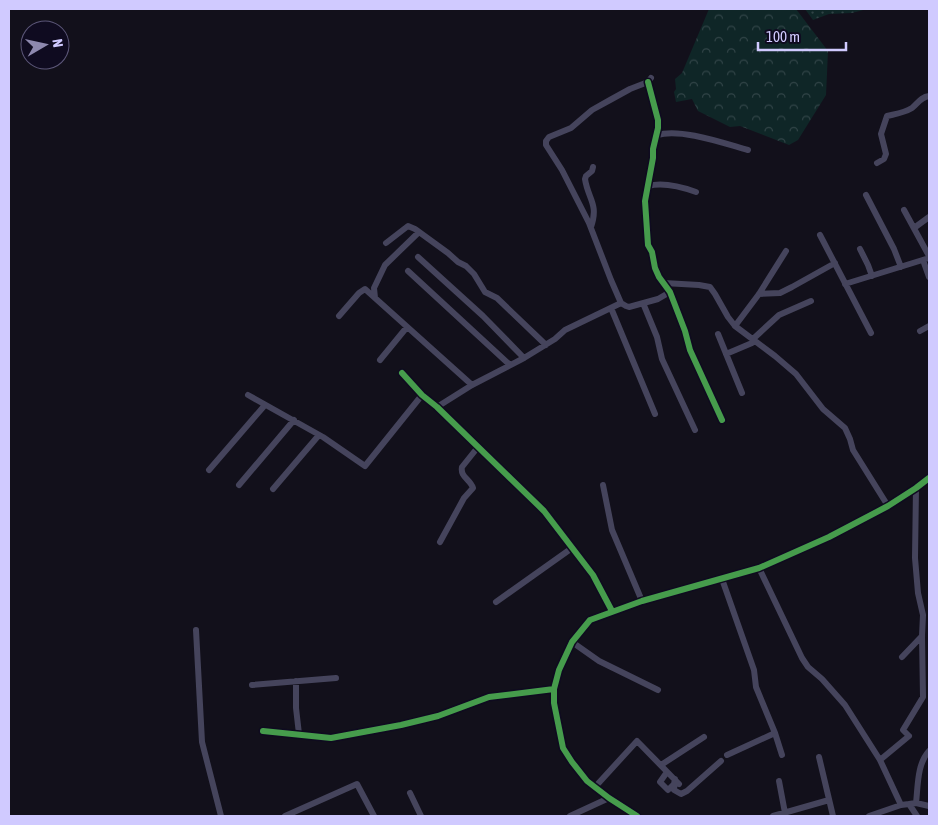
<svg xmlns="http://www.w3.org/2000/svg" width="938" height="825" viewBox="0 0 938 825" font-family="'Asap Condensed',sans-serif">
	<defs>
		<pattern id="grass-dots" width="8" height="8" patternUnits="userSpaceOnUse" patternTransform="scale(1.25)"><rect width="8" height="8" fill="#0f2627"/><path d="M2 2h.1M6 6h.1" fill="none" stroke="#314447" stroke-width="1.8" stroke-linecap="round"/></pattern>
		<pattern id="forest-crowns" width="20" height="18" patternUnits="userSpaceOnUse" patternTransform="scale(1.25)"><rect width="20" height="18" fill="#0f2627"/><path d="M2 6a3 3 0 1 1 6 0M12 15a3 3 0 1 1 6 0" fill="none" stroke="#314447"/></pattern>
	</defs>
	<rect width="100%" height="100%" fill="#12101b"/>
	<!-- grass -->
	<path fill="url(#grass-dots)" d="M805,9H867L852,13L829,14L813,20Z"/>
	<!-- forest -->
	<path fill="url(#forest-crowns)" d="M709,9H796L828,51L826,95L798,140L789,145L740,126L730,127L698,111L692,99L676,102L674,92L676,89L675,79L682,73Z"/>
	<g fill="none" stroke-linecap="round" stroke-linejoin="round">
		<!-- minor -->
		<path stroke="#45445c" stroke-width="6" d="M651,78L648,82L630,89L610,100L592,110L571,128L549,137L546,141V145L562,170L589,223L611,280L621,303L626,306L629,307L658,299L670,292
			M648,82L658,120V128L653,149V158L645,201L648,245L652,252L655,268L659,277L670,292L685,331L690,350L722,420
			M657,135C681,128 723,143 748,150
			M877,163L884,159L886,154L881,134L887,116C895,114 904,113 912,108C918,103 921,97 929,96
			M648,186C663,182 682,187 696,192
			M866,195L894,249L901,267
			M904,210L929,256
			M591,227C599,204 588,199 585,179L586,176L592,171L593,167
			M914,228L929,217
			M820,235L871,333
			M386,243L408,226L415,229L448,253L458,262L466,266L474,274L485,292L497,298L546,345
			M860,249L868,265L872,276
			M418,257L483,316L524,358
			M923,260L929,277
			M408,271L510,365
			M664,283L699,285L710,287L715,294L728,317L735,326L775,356L796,374L823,409L845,428L850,439L853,450L888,506
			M845,284L929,258
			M759,294L780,293L792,287L835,263
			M375,298L374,288L385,265L419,232
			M643,303L657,337L662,359L695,430
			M611,308L655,414
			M339,316L359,293L365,289L472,385
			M735,326L759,294L786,251
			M920,331L929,326
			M718,334L742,393
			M726,354L752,343L753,339L779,315L811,301
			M380,360L407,327
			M402,373L422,395L437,407L544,511L593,575L612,611
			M248,395L323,437L365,466L422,395
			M437,407L472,385L524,358L555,339L565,330L621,303
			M209,470L265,405
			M239,485L294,420
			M603,485L612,530L642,601
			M273,489L319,435
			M440,542L464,498L473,488C470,479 460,477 462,467L478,447
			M759,568L802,658L808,667L822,679L845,705L880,760L901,805
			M722,579L754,670L756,687L775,733L782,755
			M496,602L572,548
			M196,630L202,742L221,816
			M572,642L599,661L658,690
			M902,657L922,636
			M296,681V708L299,734
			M252,685L336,678
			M263,731L331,738L401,725L438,716L489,697L554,689
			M727,755L775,733
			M819,757L833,816
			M880,760L909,736L903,730L923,697L922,636L923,615L918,593L915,558L916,488
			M661,765L704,737
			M667,772L660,782L668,790L674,784L675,779L674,790L681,794L687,791L721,761
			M779,781L785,813
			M595,787L637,741L679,784
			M410,793L421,816
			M916,803L929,806
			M909,804L916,803C918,786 917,764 929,751
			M285,816L357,784L374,816
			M570,816L609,798
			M637,816L609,798L587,781L572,762L563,748L554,703V689L559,670L572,642L590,620L642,601L759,568L829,537L888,506L916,488L929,478
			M773,816L829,800
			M869,816L901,805L909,804L917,816"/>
		<defs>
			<path id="cycleway" d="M648,82L658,120V128L653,149V158L645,201L648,245L652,252L655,268L659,277L670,292L685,331L690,350L722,420
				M402,373L422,395L437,407L544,511L593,575L612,611
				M263,731L331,738L401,725L438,716L489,697L554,689
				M637,816L609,798L587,781L572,762L563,748L554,703V689L559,670L572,642L590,620L642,601L759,568L829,537L888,506L916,488L929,478"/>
		</defs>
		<!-- cycleway casing -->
		<use href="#cycleway" stroke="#0f0b20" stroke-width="9"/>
		<!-- cycleway -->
		<use href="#cycleway" stroke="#469c4c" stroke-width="6"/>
	</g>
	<!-- border -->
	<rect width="938" height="825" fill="none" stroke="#d0caff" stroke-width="20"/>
	<!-- north arrow -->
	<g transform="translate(45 45) rotate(81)"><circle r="24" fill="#0f0b20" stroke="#5c5779"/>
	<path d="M0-4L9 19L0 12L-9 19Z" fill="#8e89af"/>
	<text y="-8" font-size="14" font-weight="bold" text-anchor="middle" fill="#d0caff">N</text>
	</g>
	<!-- scale -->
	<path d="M758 42v8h88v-8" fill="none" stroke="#d0caff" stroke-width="2.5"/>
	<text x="766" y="42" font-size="15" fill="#d0caff" stroke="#0f0b20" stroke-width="4" paint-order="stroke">100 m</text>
</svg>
